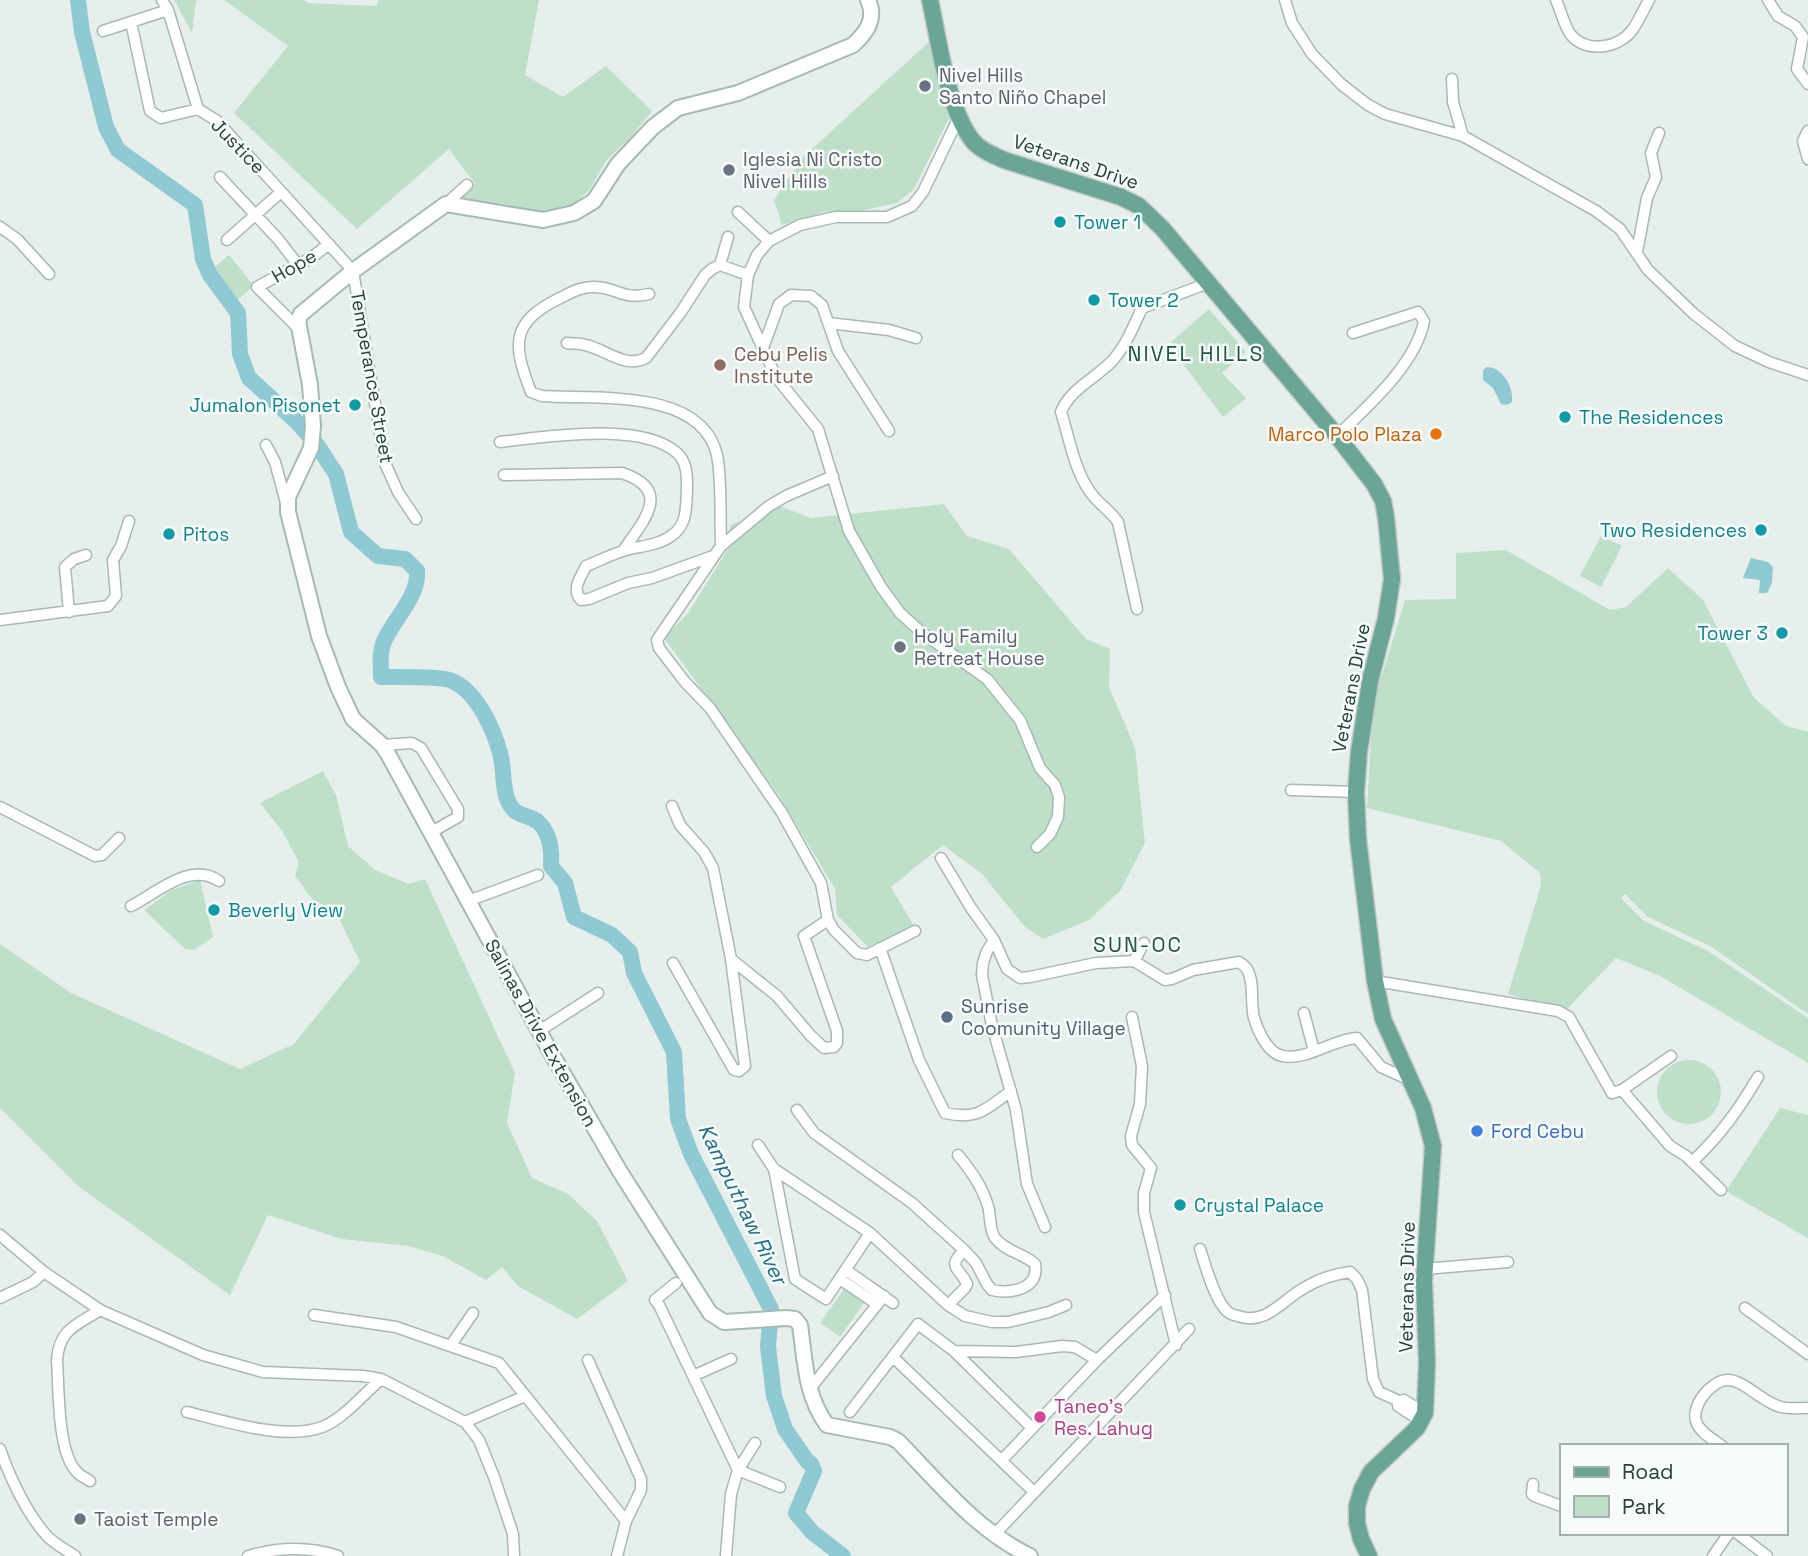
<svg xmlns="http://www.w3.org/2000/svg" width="1808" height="1556" viewBox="0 0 1808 1556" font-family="'Space Grotesk',sans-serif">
	<rect width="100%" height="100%" fill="#e6efeb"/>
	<!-- green -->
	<path fill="#bfe0c8" d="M174,0H196L192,33Z
		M224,0H304L308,3L376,6L379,0H539L525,75L563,97L606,66L652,111L630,138L606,161L590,189L575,203L546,214L456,202L460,194L475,184L449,149L357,229L234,113L288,46Z
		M931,40L949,118L914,189L897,203L860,211L825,212L782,225L774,200L802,158Z
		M229,255L254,286L237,300L212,269Z
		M1209,309L1246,352L1222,373L1246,398L1223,417L1178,357L1171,342Z
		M944,504L967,536L1009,549L1086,639L1110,649L1109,687L1135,748L1145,843L1120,891L1108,902L1089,920L1043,939L1025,927L982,874L943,845L891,887L914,926L868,947L837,915L835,889L780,797L664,638L688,613L728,549L730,525L780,506L811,518Z
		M1601,536L1622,546L1601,587L1580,576Z
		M1506,550L1610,610L1626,607L1668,568L1703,600L1754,698L1786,726L1808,732V1014L1710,946L1648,917L1625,894L1621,898L1644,921L1708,951L1808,1018V1063L1660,976L1616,958L1565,1011L1508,994L1541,885L1540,873L1501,841L1367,808L1373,704L1405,600L1456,599V553Z
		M323,771L336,795L348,846L375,870L409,884L425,879L515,1073L507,1123L532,1178L568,1194L597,1221L628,1281L577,1319L518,1286L502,1267L486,1280L443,1256L408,1246L342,1239L268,1215L230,1295L78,1186L0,1108V944L71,993L240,1069L294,1044L360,962L335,910L313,900L295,876L299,862L282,831L260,803Z
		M200,880L213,937L194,950L185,949L144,910L172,890Z
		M1657 1092a32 32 0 1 1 64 0a32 32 0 1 1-64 0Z
		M1780,1108L1808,1115V1238L1726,1191Z
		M844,1289L864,1303L840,1337L820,1323Z"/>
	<!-- water -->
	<path fill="#8ec9d4" d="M1487,367C1503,367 1514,388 1512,402L1507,405L1501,404L1493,388L1483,380V370Z
		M1751,558L1768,562L1773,567L1772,583L1767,593H1759L1760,580L1743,578Z"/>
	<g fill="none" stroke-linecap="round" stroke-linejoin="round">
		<!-- river -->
		<path stroke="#8ec9d4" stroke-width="16" d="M78,0L82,32L106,127L118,150L195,205L203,259L210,275L238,313L240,354L249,378L297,422L317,445L336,474L351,532L378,556L405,559L417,571C419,595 396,617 385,639C379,651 381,664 381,677C396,677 438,676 450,680C476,690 493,727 500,753C505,769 501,790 510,805C516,816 528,815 537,821C550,832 552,851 551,866L565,883L574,917L612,935L630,952L634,973L674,1052L678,1119L691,1154L771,1309L768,1347L774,1396L785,1429L807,1461L811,1464L814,1471L796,1513L812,1532L843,1556"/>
		<defs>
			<path id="street" d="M162,0L168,10L198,109L217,121L353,271L385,463L398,492L416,519
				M1285,0L1292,23L1312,54L1341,84L1368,105L1385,114L1463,136L1596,211L1620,229L1648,270L1694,314L1735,346L1769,362L1808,375
				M1556,0C1561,11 1564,26 1571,35C1587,54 1620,48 1633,29C1639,20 1644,9 1649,0
				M1768,0L1778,16L1795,26L1803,37L1797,69L1808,84
				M131,22L150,111L161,118L198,109
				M103,31L168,10
				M1452,79L1453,102L1463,136
				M959,117L923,192L912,206L887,217H836L800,225L769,241L757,255L748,275L744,307L776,377L818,429L849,531L881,587L900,613L921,632L987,679L1020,720L1040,768L1055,785L1059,797L1058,817L1050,834L1037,847
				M1808,131L1803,141L1808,159
				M220,177L278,239L298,265
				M446,204L467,185
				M738,212L769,241
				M0,227L17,239L49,274
				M227,240L281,192
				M1637,252L1647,198L1656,177L1651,153L1659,133
				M720,265L728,237
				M649,294C622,300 618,288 596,287C582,286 572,292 560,298C511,322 512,344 531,392L542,396C594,400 701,387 717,455C722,481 720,519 721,546
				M828,323L889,330L916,338
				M297,327L257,287L311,258L329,244
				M567,343C573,344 579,343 585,345C606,349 624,369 646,358L681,312L705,275L712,269L720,265L748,275
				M763,348L779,304L791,295L811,296L822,305L838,351L889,431
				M1337,436C1368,406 1416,364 1424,321L1418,312L1353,333
				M500,442C545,437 641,421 677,453C687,462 687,475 687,488C686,506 688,525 671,536C659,545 641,546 626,550C612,554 599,561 586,566C581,577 571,589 581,600L589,599L628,583L652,578L713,556
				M266,445L275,462L286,503
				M504,475L622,473C673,490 644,520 623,551
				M833,476L786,496L769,506L721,546L657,640L659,648L685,682L710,708L782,813L821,883L828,920L834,930L857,953L867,955L915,931
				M1137,609L1118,522C1111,512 1103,507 1095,498C1075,476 1070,440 1061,412C1070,389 1095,379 1112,361C1126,346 1133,327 1142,308L1208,283
				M69,612L65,567L74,559L86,555
				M0,620L108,606L116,596L113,560L121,546L129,521
				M382,745L412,743L421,748L458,809V817L430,833
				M1291,790L1356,792
				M672,806L680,825L704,852L713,868L731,959L777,996L811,1036L824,1048L834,1047L837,1043V1031L804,936L828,920
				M0,807L95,856L102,855L119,838
				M941,858L971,908L994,940L1007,969L1020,978L1030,977L1096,963L1134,961L1165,980L1172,979L1193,970L1239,962C1242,964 1245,966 1247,969C1255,983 1250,1003 1254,1018C1258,1031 1268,1054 1283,1056C1306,1061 1334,1039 1357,1038L1381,1067L1410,1080
				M468,901L538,875
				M131,906C157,893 190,861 219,881
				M994,940L987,951L983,963L982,975L992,1026L1016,1110L1027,1184L1045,1227
				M880,948L919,1060L945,1113C978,1120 985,1110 1011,1091
				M1134,961L1144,943
				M673,963L734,1070L739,1071L745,1066L731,959
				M1375,981L1558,1011L1569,1017L1612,1093L1622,1090L1671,1056
				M1304,1013L1314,1051
				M1132,1017L1142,1066L1140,1104L1131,1136L1132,1145L1151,1168L1144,1193V1212L1176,1345
				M539,1031L598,993
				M1622,1090L1670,1146L1686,1156L1721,1190
				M797,1110L814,1133L912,1203L964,1250L976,1263L987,1284L992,1290C1011,1294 1040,1289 1035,1264C1023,1253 1006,1252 995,1238C989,1229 991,1217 988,1206C982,1186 971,1171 958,1155
				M758,1145L774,1169L795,1279L826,1299L870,1233
				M1692,1162C1720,1136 1739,1109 1758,1077
				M774,1169L870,1233L948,1305L965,1316L992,1322H1008L1049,1312L1066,1305
				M0,1235L44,1272L100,1310L203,1355L263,1372L363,1376L381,1379L465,1422L479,1440L494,1477L513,1534L514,1556
				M1200,1249C1205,1264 1215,1302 1228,1312C1231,1315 1235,1315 1238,1316C1266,1326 1282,1300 1304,1288C1317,1280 1335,1274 1350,1272L1357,1279L1362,1290L1373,1379L1379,1392L1399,1401L1404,1400L1425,1413
				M1424,1269L1508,1262
				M846,1270L893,1303
				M840,1279L877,1304
				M676,1283L655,1300L659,1305L738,1470L780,1487
				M0,1298L33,1282L44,1272
				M948,1305L965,1288L967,1284C960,1267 946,1269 964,1250
				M1745,1308L1808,1354
				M314,1315L396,1327L499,1363L626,1521
				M451,1345L473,1313
				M954,1351L1016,1352L1062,1346L1075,1347L1097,1360
				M894,1358L1034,1492
				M588,1360L641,1479V1490L626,1521L617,1556
				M693,1376L731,1359
				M809,1390L884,1296
				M1399,1401L1398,1406L1421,1421
				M187,1412C225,1421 284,1441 322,1427C342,1420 365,1393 381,1379
				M850,1412L918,1324L954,1351L1032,1428
				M465,1422L525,1396
				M1722,1446C1714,1440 1702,1434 1697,1424C1689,1408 1710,1381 1727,1380C1743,1379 1763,1403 1781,1407C1789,1409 1799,1408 1808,1408
				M0,1449C9,1476 28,1516 48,1537C55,1544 66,1550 75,1556
				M1002,1460L1097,1360L1165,1295
				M90,1481C86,1478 80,1476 77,1472C57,1453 59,1387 57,1360C59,1329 77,1325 100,1310
				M1533,1484L1532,1494L1534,1496L1561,1506
				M1737,1533L1767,1556
				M994,1535L1189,1329
				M248,1556C279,1547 308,1546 338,1556
				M726,1556L731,1494L738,1470L755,1443
				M1713,1556L1729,1533"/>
			<path id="secondary" d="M868,0C877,19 866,33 853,45L738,93L678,108L653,127L618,164L594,201L574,213L543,220L446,204L353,271L301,314L298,321L310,385L313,426L311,448L288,497V512L319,636L338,687L353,719L382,745L388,754L550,1051L619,1170L710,1313L724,1322L786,1318L795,1319L800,1325C805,1360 805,1395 827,1425L890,1437L898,1441C939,1483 976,1530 1030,1556"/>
			<path id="primary" d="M930,0C939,41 947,107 972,140C980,150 993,155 1004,160L1121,197L1139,206L1162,228L1337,436L1374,484L1383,501L1386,517L1392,579L1386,618L1370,681L1359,752L1356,792L1358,839L1375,981L1383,1019L1423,1108L1433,1146L1424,1281L1427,1362L1425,1413L1417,1428L1371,1472L1362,1489L1357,1506V1523L1361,1539L1369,1556"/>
		</defs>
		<!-- street casing -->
		<use href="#street" stroke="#a8b8b2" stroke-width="13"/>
		<!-- secondary casing -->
		<use href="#secondary" stroke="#a4bbb3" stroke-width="18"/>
		<!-- primary casing -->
		<use href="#primary" stroke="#c2cac8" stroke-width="19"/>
		<!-- street -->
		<use href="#street" stroke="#fff" stroke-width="10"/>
		<!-- secondary -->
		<use href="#secondary" stroke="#fff" stroke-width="14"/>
		<!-- primary -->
		<use href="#primary" stroke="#6aa596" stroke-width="16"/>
	</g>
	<!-- markers -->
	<g fill="#6b7280" stroke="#f7fbf9" stroke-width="2.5">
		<circle cx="925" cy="86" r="7"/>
		<circle cx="729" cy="170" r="7"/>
		<circle cx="900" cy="647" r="7"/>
		<circle cx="80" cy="1519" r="7"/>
	</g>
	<g fill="#0f9aa8" stroke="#f7fbf9" stroke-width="2.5">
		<circle cx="1060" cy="222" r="7"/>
		<circle cx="1094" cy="300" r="7"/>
		<circle cx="355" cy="405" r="7"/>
		<circle cx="1565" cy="417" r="7"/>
		<circle cx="1761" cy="530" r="7"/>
		<circle cx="169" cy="534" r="7"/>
		<circle cx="1782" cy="633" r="7"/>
		<circle cx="214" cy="910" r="7"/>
		<circle cx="1180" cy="1205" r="7"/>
	</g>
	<circle fill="#8d6e63" stroke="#f7fbf9" stroke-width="2.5" cx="720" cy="365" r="7"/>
	<circle fill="#e8710a" stroke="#f7fbf9" stroke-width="2.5" cx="1436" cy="434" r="7"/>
	<circle fill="#5c6f8a" stroke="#f7fbf9" stroke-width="2.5" cx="947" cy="1017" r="7"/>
	<circle fill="#3f7fe0" stroke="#f7fbf9" stroke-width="2.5" cx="1477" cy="1131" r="7"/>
	<circle fill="#d1479c" stroke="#f7fbf9" stroke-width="2.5" cx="1040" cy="1417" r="7"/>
	<g text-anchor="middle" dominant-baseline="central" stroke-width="5" stroke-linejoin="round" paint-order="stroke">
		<!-- worship labels -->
		<g font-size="19" fill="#5b616d" stroke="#f7fbf9" text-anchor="start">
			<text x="939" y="75">Nivel Hills<tspan x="939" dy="22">Santo Niño Chapel</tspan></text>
			<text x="743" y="159">Iglesia Ni Cristo<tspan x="743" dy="22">Nivel Hills</tspan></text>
			<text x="914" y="636">Holy Family<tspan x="914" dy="22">Retreat House</tspan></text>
			<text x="94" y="1519">Taoist Temple</text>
		</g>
		<!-- street labels -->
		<g font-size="19" fill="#24423a" stroke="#f7fbf9">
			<text transform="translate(238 146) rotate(46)">Justice</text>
			<text transform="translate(1076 162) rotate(19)">Veterans Drive</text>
			<text transform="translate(294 266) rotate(-30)">Hope</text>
			<text transform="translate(372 377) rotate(80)">Temperance Street</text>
			<text transform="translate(1351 688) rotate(-79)">Veterans Drive</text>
			<text transform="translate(541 1033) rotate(61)">Salinas Drive Extension</text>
			<text transform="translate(1407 1287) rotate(-89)">Veterans Drive</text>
		</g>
		<!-- culture labels -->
		<g font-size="19" fill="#0d838f" stroke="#f7fbf9" text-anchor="start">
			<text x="1074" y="222">Tower 1</text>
			<text x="1108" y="300">Tower 2</text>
			<text x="341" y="405" text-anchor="end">Jumalon Pisonet</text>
			<text x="1579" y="417">The Residences</text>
			<text x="1747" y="530" text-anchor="end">Two Residences</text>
			<text x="183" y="534">Pitos</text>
			<text x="1768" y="633" text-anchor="end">Tower 3</text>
			<text x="228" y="910">Beverly View</text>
			<text x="1194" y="1205">Crystal Palace</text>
		</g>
		<!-- education labels -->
		<g font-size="19" fill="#785e54" stroke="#f7fbf9" text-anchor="start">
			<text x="734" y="354">Cebu Pelis<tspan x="734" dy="22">Institute</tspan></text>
		</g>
		<!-- food labels -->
		<g font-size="19" fill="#c56008" stroke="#f7fbf9" text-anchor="end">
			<text x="1422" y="434">Marco Polo Plaza</text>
		</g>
		<!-- service labels -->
		<g font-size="19" fill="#4e5e75" stroke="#f7fbf9" text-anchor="start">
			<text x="961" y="1006">Sunrise<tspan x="961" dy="22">Coomunity Village</tspan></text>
		</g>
		<!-- shop labels -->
		<g font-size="19" fill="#366cbe" stroke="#f7fbf9" text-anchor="start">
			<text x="1491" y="1131">Ford Cebu</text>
		</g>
		<!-- hotel labels -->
		<g font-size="19" fill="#b23c85" stroke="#f7fbf9" text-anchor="start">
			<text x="1054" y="1406">Taneo's<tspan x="1054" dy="22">Res. Lahug</tspan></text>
		</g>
		<!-- neighbourhood labels -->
		<g font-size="21" letter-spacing="2" fill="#1f5548" stroke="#f7fbf9">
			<text x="1196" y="353">NIVEL HILLS</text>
			<text x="1138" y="944">SUN-OC</text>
		</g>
		<!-- water labels -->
		<g font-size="21" font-style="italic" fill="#1c6f80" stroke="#f7fbf9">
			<text transform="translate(743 1204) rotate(64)">Kamputhaw River</text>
		</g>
	</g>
	<!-- legend -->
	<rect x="1560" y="1444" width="228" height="91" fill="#f7fbf9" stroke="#a3b1ad" stroke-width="2"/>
	<rect x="1574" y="1467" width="35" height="10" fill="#6aa596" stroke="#a3b1ad" stroke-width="2"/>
	<text x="1622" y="1479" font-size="21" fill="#24423a">Road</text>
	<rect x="1574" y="1496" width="35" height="21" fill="#bfe0c8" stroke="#a3b1ad" stroke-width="2"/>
	<text x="1622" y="1514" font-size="21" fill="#24423a">Park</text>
</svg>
